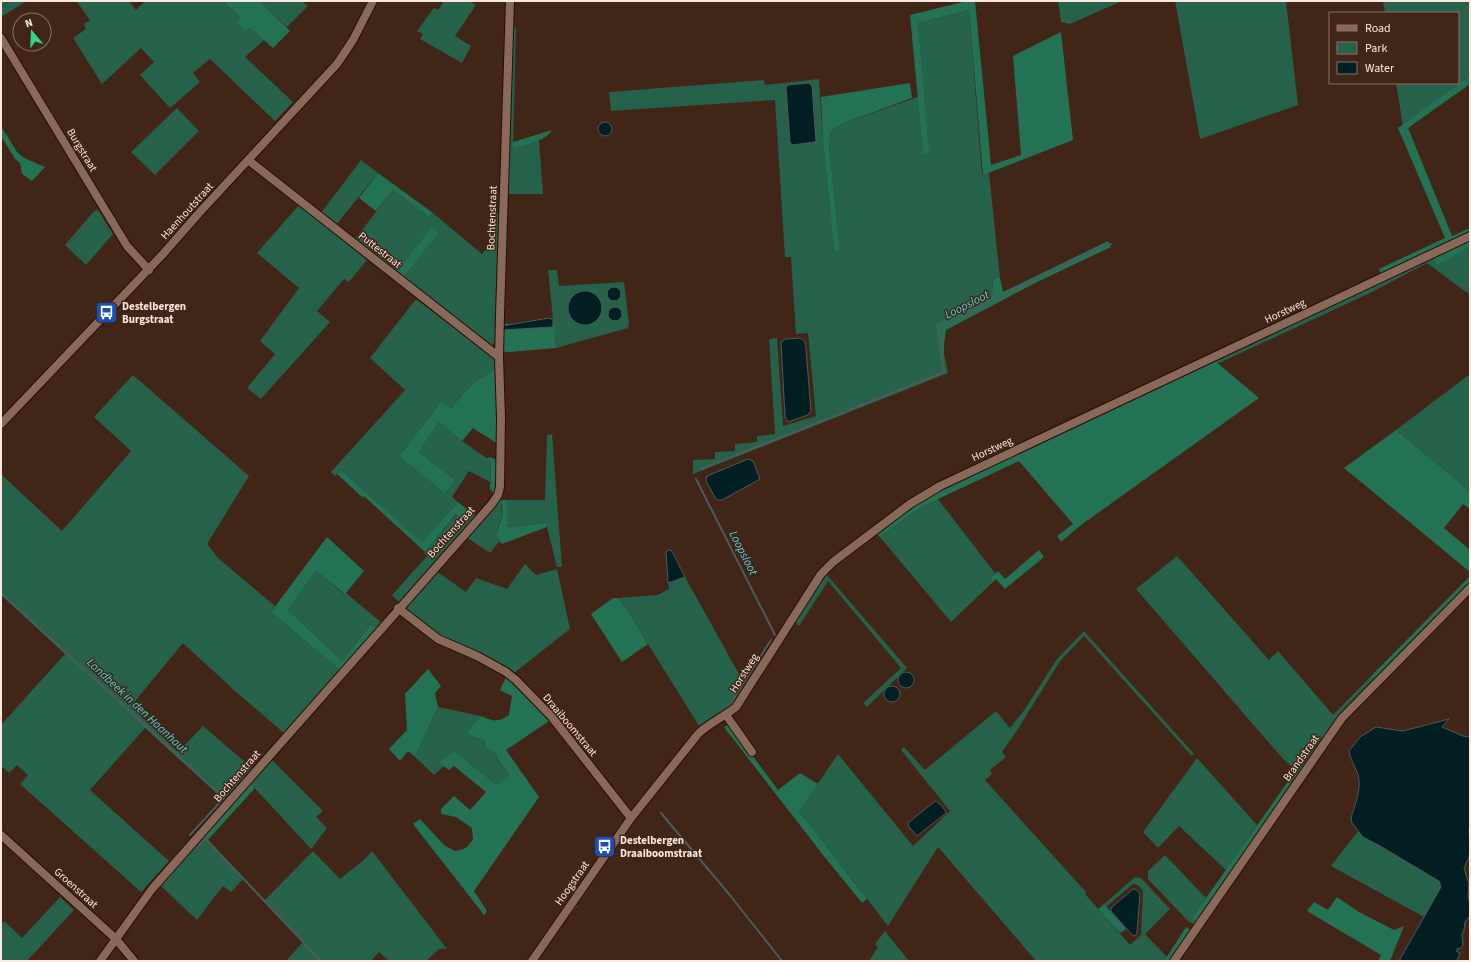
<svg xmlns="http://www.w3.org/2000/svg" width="1471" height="962" viewBox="0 0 1471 962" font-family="'Source Sans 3',sans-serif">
	<rect width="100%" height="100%" fill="#412517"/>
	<!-- green -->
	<path fill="#266149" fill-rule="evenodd" d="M1,1H27L1,17Z
		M78,1H129L136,10L145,1H223L240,17L246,31L250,28L264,40L245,57L293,102L275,121L210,59L193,73L200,82L170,108L140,75L154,62L141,48L102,84L73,38L86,29L84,24L90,20L77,2Z
		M260,1H302L308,6L287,27Z
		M444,1H470L476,5L455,36L471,46L462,63L420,39L423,34L417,31L434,8L438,10Z
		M1058,1H1122L1070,24L1061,22Z
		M1175,1H1286L1298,105L1200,139Z
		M1383,1H1470V76L1403,126L1396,83H1458V13H1385Z
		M969,10L982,175L989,173L1000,278L996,277L993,280L992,294L981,302L945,319L940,355L944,354L948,373L693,474V460L715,459V452L735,451V444L757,442V436L775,434L769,339L777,338L783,426L816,416L808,333L796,334L791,257H785L775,100L611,111L609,92L764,80L765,85L819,79L823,141L834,250H840L829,145L831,131L844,123L918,97L923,154L928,153L918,23ZM786,87L815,142L792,145L791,144Z
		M516,27L513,147L539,140L543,194H507L512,28Z
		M177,108L199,131L155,175L131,152Z
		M361,160L378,173L336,225L321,213Z
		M393,190L429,217L433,213L482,254L492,240L495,213H500L496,343L492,345L485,342L404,277L437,233L432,229L397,272L355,239Z
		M300,204L367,260L349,282L344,279L317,311L330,322L261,399L247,388L275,354L260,341L299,288L257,253Z
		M98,210L113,234L86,265L65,245L94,211Z
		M1470,247V295L1427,263L1372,292L1217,364L1214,360L1432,256L1437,264Z
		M548,270H557L559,286L624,282L629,323L628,328L556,348Z
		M416,299L495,359L496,368L474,382L451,408L441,402L399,456L445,494L455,480L419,452L439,422L462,441L491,461L490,482L469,471L452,497L458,502L422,544L341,470L335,476L331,472L405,390L370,358Z
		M1470,374V491L1396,430Z
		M133,375L249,476L207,544L218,558L275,606L271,612L341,671L285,734L235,691L183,643L131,706L178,752L203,726L252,768L224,800L145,728L90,790L169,861L141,892L20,784L28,775L17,765L9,773L1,766V725L65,654L1,595V474L62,531L131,451L94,417Z
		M552,434L562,567H557L546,523L507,527V500H545L547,435Z
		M937,498L995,573L990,578L993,582L951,622L880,537L921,507Z
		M499,499L501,500L502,517L497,530L499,542L490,553L466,537Z
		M470,512L476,515L399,602L392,595L427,556L424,553L457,514L463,519Z
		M1177,556L1269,660L1278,651L1333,715L1371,676L1375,679L1337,718L1300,773L1284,760L1136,589Z
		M525,564L536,575L557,569L570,629L514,673L439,636L406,608V603L436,571L466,592L476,578L507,589Z
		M316,571L344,594L346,593L382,623L377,629L371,624L342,661L288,610Z
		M826,574L907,668L867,707L863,703L901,668L828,581L799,626L795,622Z
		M685,577L744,683L733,703L729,708L699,726L627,610L618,598L658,595L669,589L668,583Z
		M1084,631L1194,754L1192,756L1084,636L1060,661L1018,729L1002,752L1006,757L990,770L992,774L985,780L1086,892L1085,894L1130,945L1141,935L1143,891L1138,885L1133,884L1106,907L1104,904L1135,877L1141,878L1170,909L1145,934L1167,957L1164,961H1036L938,847L888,926L799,811L838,754L913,846L950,811L901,750L904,747L925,770L996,711L1010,728L1025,709L1057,659Z
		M438,707L481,716L471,726L468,733L469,735L486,741L491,751L498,756L496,759L509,774L497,785L454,751L438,762L444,766L434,775L415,757Z
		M1197,758L1257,825L1226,870L1179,826L1158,848L1143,832Z
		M272,760L323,811L316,817L327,828L311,849L250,783Z
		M1358,831L1363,837L1380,846L1439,881L1441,888L1424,917L1331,866Z
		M201,837L206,842L208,840L243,879L231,892L223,886L197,920L161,886Z
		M313,851L340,879L365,859L372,851L447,949H439L426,961H389L379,952L371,961H286L303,942L264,901Z
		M1165,855L1206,898L1192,918L1196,922L1195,925L1188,921L1148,879V871Z
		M60,897L74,910L27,961H1V925L4,921L22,938Z
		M885,931L909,961H869L878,947L875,944Z"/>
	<!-- forest -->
	<path fill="#247254" d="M223,1H260L290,31L273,48L250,28L246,31L237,22L240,17Z
		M967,1H975L991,165L1021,155L1013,56L1061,32L1073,140L983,175L969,10L918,23L929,153L923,154L910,15Z
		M1470,76V84L1408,128L1452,236L1470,228V247L1437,265L1429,250L1381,274L1379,269L1445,238L1398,128Z
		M910,83L912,98L844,123L831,131L829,145L840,250H834L823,141L821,97Z
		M1,126L17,152L24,158L45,167L32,181L22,174L20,163L15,159L1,136Z
		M552,130C545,142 525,144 513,148V142Z
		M378,173L433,213L429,217L393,190L376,211L359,198Z
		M431,228L438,233L404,277L397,272Z
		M1108,241L1111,247L1037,282L946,330L944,344V354L940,355L936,325C954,313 975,307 992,294L993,280L996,277L1000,278L1003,292Z
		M554,323L556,348L509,352H505L502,348V324Z
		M1214,360L1259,398L1081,525L1061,542L1057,536L1073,524L1019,461L921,507L880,537L876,533L918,501L934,492Z
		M496,368L498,444L473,428L462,441L439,422L419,452L455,480L445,494L399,456L441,402L451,408L474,382Z
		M1396,430L1470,491V509L1463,504L1444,528L1470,550V572L1344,468Z
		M489,457L498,460L497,488L494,494L490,489L491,462L487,459Z
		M341,470L422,543L458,502L470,512L463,519L456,514L425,552L364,496L363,498L337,474Z
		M501,500H507V527L546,523L547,527L502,544C492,534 500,527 502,517C503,512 502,505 501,500Z
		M327,537L364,571L345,594L316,571L288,610L342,661L371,624L377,629L341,671L271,612Z
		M1039,550L1044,557L1005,589L996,579L993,582L990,578L998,571L1005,579Z
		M1470,576V582L1375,679L1371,676Z
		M613,598H618L627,610L648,644L622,662L591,614Z
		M428,669L441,686L435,693L438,707L415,757L408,751L400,761L389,749L407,730L405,694Z
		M506,677L549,721L506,750L539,797L474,891L487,911L484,915L413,824L420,819L444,845L455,851C465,850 468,847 473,839L472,828L456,817L441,814V809L454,796L470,810L486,792L454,766L449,770L438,762L454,751L497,785L509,774L496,758L498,756L486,747V741L469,735L468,732L471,726L481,716C493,721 497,723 509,715L512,696L500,690Z
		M729,724L778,790L800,773L818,784L799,811L867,899L862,903L823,855L724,727Z
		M1296,770L1300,773L1196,922L1192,918Z
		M250,783L255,788L206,842L201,837Z
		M1337,897L1359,912L1394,930L1404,926L1390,961H1378L1381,955L1307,911L1314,902L1328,910Z
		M1104,904L1126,929L1120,933L1098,909Z
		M1186,927L1191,930L1170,961H1164Z"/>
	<!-- water -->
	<path fill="#011f22" stroke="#4c5b5b" d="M809,83L812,86L816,141L814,142L792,145L790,142L786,87L788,85Z
		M598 129a7 7 0 1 1 14 0a7 7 0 1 1-14 0Z
		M607 294a7 7 0 1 1 14 0a7 7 0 1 1-14 0Z
		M568 308a17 17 0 1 1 34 0a17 17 0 1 1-34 0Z
		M608 314a7 7 0 1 1 14 0a7 7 0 1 1-14 0Z
		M549,318L553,320V327L502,330V326Z
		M800,338L805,342L806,349L811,411L808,415L788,422L785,417L781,342L786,339Z
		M748,459L753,461L760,479L722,500H718L716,499L706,481L707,476Z
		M668,550L672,551L685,577L668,583L666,552Z
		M898 680a8 8 0 1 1 16 0a8 8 0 1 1-16 0Z
		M884 694a8 8 0 1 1 16 0a8 8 0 1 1-16 0Z
		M1449,719L1442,727L1463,736L1470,737V828L1469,830L1470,848L1469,857L1464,868L1469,884L1468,895L1470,905V916L1465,922L1464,930L1462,934L1463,945L1460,949L1458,948L1456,951L1460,953L1457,961H1399L1441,887L1439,881L1380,846L1363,837L1352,823L1351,818C1355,804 1363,787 1357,772C1354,764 1350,759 1349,751L1360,737L1376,727L1403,731Z
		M935,801C939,802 945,809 946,813L917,836L909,827L908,823Z
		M1133,889H1135L1140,893L1137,933L1136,935L1133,936L1111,911V908Z"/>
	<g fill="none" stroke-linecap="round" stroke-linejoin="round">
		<!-- stream -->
		<path stroke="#4c5b5b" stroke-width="2" d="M849,410L944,372L939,333L940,328L946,324L1099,247L1111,244
			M701,469L845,412
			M696,479L775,635
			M1,593L224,798L190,835
			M728,708L771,640
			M661,813L729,894L782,961
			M198,846L205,838L321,961
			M580,899L586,890
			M569,914L576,906"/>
		<defs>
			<path id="minor" d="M1,38L127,246L149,270
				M248,160L499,357
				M1,424L163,254L199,213L337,64L353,40L373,1
				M398,608L438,639L477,656L506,672L516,680L551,716L631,818
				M726,715L752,752
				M1,835L116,939L134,961
				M100,961L152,889L491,505L498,495L500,487L501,418L499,357L500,315L510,1
				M532,961L631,818L698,734C709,723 724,717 736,707L821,574L833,562L910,504L940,486L1470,236
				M1174,961L1342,718L1470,588"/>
		</defs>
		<!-- minor casing -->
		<use href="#minor" stroke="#270d02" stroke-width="10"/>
		<!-- minor -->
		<use href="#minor" stroke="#8a695a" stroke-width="8"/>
	</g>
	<!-- icons -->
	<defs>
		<symbol id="bus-square" viewBox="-11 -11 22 22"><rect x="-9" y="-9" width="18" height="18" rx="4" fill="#1a4fb4" stroke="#412517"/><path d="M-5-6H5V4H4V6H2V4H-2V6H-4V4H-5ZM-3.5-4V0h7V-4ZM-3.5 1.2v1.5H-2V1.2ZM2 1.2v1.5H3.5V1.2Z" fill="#fff"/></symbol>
	</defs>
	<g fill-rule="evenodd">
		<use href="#bus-square" x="94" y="300" width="25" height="25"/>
		<use href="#bus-square" x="592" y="834" width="25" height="25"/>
	</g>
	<g text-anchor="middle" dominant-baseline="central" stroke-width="3" stroke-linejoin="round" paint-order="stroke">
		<!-- street labels -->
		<g font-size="11" fill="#fbe8df" stroke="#412517">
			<text transform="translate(82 150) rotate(59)">Burgstraat</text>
			<text transform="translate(187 211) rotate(-48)">Haenhoutstraat</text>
			<text transform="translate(492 218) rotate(-88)">Bochtenstraat</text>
			<text transform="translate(380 250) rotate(38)">Puttestraat</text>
			<text transform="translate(1285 311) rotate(-25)">Horstweg</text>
			<text transform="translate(992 449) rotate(-25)">Horstweg</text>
			<text transform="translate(451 532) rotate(-48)">Bochtenstraat</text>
			<text transform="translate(744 673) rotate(-58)">Horstweg</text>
			<text transform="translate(570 725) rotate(50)">Draaiboomstraat</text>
			<text transform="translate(1301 758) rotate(-55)">Brandstraat</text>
			<text transform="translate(237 776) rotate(-49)">Bochtenstraat</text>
			<text transform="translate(572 883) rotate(-55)">Hoogstraat</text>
			<text transform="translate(76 888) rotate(42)">Groenstraat</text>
		</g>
		<!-- poi labels -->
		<g font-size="11" font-weight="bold" fill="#fbe8df" stroke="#412517" text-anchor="start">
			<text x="122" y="306">Destelbergen<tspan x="122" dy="13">Burgstraat</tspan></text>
			<text x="620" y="840">Destelbergen<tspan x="620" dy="13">Draaiboomstraat</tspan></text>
		</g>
		<!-- water labels -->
		<g font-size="12" font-style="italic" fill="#47d7e2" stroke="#412517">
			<text transform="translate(967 305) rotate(-27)">Loopsloot</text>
			<text transform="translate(743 553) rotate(63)">Loopsloot</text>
			<text transform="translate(137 706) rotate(43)">Landbeek in den Haanhaut</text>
		</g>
	</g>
	<!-- border -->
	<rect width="1471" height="962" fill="none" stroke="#fbe8df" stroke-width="4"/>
	<!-- legend -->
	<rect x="1329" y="12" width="130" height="72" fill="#412517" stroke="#8b7367"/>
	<rect x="1337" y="25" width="20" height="6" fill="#8a695a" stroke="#8b7367"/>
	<text x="1365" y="32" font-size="12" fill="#fbe8df">Road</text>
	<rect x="1337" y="42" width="20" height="12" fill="#266149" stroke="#8b7367"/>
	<text x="1365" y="52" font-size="12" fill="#fbe8df">Park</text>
	<rect x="1337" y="62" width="20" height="12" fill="#011f22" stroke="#8b7367"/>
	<text x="1365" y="72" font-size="12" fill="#fbe8df">Water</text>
	<!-- north arrow -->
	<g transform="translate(32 32) rotate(341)"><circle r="19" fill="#412517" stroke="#8b7367"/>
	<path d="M0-3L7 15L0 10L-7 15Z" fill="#32d882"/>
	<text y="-6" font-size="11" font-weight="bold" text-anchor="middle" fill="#fbe8df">N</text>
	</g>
</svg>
